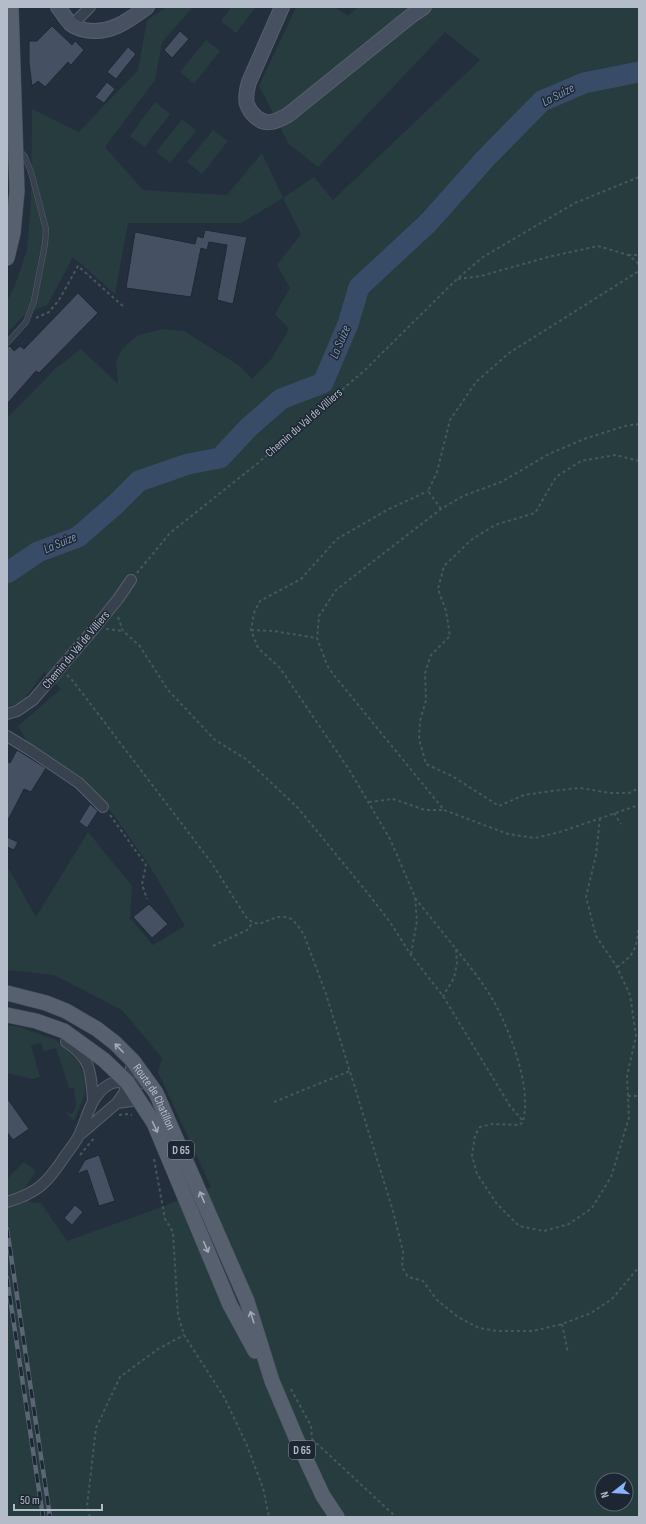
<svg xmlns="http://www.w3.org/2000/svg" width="646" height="1524" viewBox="0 0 646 1524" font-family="'Sofia Sans Condensed',sans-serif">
	<rect width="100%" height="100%" fill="#242f3e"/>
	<!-- green -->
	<path fill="#263c3f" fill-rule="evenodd" d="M167,7H193L162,42L155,80L105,147L143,190L227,195L262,153L283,198L314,177L333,200L480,60L445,32L318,167L289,144L259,86L296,7H334L348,16L358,7H639V1517H7V1179L24,1162L36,1171L22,1192L30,1202L41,1203L67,1241L159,1208L211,1187L158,1072L162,1058L122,1010L54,975L7,970V866L36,917L88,832L132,886L130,918L153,945L185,926L149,865L107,806L80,776L28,743L18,726L61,689L44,672C34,685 24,705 7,707V418L56,368L81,349L118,384L116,361L122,349L138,335L163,329L184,331L240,366L252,379L272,358L289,329L275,314L290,288L277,265L301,234L283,198L241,223H128L115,294L73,257L48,304L23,316L7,333V301L15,285L27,250L31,201L32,109L79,132L138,70L147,20ZM602,1480H626V1504H602Z
		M231,7H256L236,33L221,21Z
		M206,40L220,51L194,84L180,72Z
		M155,102L170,114L145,147L130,136Z
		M182,119L196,131L170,163L156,152Z
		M213,130L228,141L202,174L187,162Z
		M7,1025L20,1027L56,1040L78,1061L85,1078V1094L74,1121L65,1112L72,1114L76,1106L74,1088H69L56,1048L44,1051L41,1043L31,1045L40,1077L33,1079L7,1073Z"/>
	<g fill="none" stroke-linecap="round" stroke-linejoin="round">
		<!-- river -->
		<path stroke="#394c67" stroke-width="21" d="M7,573L38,552L78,537L117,503L139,481L188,464L220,458L249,427L281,399L323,383L348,324L359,287L428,223L485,159L542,101L584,83L639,72"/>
	</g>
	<!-- building -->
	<path fill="#455162" stroke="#1f2835" d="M52,26L72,45L75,41L84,50L71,65L68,62L45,87L38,81L32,86L29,63V41H37Z
		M180,31L189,39L172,58L164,50Z
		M128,47L136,54L116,79L107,72Z
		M107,82L115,89L104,103L95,97Z
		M205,230L247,237L233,304L217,300L227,245L209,242L207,250L201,248L191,297L126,288L135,232L195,244L197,236L203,238Z
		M78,293L98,313L39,373L36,371L7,404V347L10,346L14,351L20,346L24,349Z
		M17,750L46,768L31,792L24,789L7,822V761L10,763Z
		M90,804L98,811L87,828L79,822Z
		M7,837L18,842L14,850L7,847Z
		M149,904L168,924L152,938L133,917Z
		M7,1098L29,1129L13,1140L7,1132Z
		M99,1155L115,1201L99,1206L87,1170L77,1174L85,1160Z
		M75,1205L83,1212L72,1225L64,1218Z"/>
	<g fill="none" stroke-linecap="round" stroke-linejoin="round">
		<defs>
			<path id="lane" d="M7,343L26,322L34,301L45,244L46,229L31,172L25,157L20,151"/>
			<path id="street" d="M72,25L90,7
				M7,714L17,711L33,700L92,631L118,599L131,580
				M7,736L30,750L79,783L103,807
				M66,1042C92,1059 91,1073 93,1101
				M117,1103L139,1100
				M82,1133L117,1103L124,1093L133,1061
				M7,1202C38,1193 48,1182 65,1156C70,1149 77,1141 80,1133C88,1116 91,1094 110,1084C118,1080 139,1083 149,1084"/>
			<path id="secondary" d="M58,7C62,12 66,19 71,24C75,27 81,29 85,30C109,35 128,21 147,7
				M282,7L249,82C247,89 245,97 247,104C250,113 260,124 271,122C277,121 282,118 288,115L412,15L424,7"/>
			<g id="primary">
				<path d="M7,258L13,233L17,191L11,7"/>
				<path id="s1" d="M7,993L46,1003L66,1011L97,1029L115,1043L133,1061L156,1093L247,1301L272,1381L297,1440L323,1496L337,1517"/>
				<path d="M7,1015L36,1021L64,1031L104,1060L127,1082L154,1123L230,1305L255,1351"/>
			</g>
		</defs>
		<!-- lane casing -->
		<use href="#lane" stroke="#565f6c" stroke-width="6"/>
		<!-- street casing -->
		<use href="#street" stroke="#565f6c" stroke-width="12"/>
		<!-- secondary casing -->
		<use href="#secondary" stroke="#565f6c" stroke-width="16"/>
		<!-- primary casing -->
		<use href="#primary" stroke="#414a57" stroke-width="16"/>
		<!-- path -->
		<path stroke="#44595c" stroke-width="2" stroke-dasharray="3 3" stroke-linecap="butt" d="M628,255H639
			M458,279L481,276L548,257L598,246L628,255L639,264
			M36,318L49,312L59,300L78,266L125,308
			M639,424L625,426L584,439L549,454L501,482L463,496L441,509L336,590L319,616L317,638L327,665L333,674L444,810L508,834L535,838L560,832L639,805
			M639,461L616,455L581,461L556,477L535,513L495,525L471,540L444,566L438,589L446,611L450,636L431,655L425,673L426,700L420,721L419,739L426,764L452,776L499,806L524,795L551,791L580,788L610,793H629L639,788
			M441,509L428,491L437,472L450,420L476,382L509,353L639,271
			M137,573L170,533L258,463L366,369L457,279L483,257L575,203L639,177
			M118,617L123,631L139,645L168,690L215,740L246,759L298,808L366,891L390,922L411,955L443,996L510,1106L523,1121L520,1125L492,1124L480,1127L475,1135L472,1156L477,1174L497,1204L519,1226L544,1231L569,1224L592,1208L611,1177L629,1118L627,1076L636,1036L630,995L617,967L596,936L586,897L596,855L600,818
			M106,629L123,631
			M251,630L273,631L317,638
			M67,675L73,681L211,862L246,917L252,922L259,924L277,917H285L292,919L298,926L304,935L326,994L393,1211L403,1252L402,1267L408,1277L423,1281L437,1300L458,1317L479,1328L498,1331H533L562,1324L591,1313L612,1299L639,1267
			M369,802L393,799L425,810H444
			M614,813L621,824
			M110,815L146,865L142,884L147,899
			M415,898L456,949L457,963L454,978L443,996
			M213,946L249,929L252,922
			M456,949C466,962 477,975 486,989C506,1018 533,1086 523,1121
			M411,954L417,921L415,897L390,839L350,771L280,668L258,648L251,630L254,613L260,601L301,579L337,539L387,510L428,491
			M617,967C633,956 637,949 638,930
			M628,1096H639
			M274,1102L350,1071
			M119,1115L126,1114L132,1115
			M80,1155L95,1137
			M154,1159L165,1219L173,1232L178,1315L184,1335L224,1397L246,1443L263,1488L269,1517
			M562,1324L568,1353
			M291,1389L311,1426L312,1439
			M312,1439L396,1517
			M90,1517L87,1506L96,1428L120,1377L158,1349L184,1335"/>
		<!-- lane -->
		<use href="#lane" stroke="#38414e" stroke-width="5"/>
		<!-- street -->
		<use href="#street" stroke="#38414e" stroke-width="10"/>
		<!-- secondary -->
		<use href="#secondary" stroke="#465061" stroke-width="14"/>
		<!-- primary -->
		<use href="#primary" stroke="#56606e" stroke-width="15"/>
		<defs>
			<path id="rail" d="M7,1229L50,1517
				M7,1278L43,1517"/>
		</defs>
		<!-- rail casing -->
		<use href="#rail" stroke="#5a6575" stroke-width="4.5"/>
		<!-- rail -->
		<use href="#rail" stroke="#1d2633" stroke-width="3" stroke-dasharray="9" stroke-linecap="butt"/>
	</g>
	<!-- one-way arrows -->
	<defs><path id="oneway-shaft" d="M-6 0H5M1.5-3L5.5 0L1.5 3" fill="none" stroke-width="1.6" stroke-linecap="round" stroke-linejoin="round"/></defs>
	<g stroke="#a1aab7">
		<use href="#oneway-shaft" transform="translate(119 1048) rotate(-134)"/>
		<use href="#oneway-shaft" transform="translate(155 1127) rotate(65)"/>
		<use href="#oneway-shaft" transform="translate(202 1197) rotate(-113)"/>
		<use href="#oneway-shaft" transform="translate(206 1247) rotate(67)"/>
		<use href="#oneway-shaft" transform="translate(252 1317) rotate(-108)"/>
	</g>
	<g text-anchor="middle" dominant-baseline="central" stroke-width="3" stroke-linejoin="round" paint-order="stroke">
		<!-- shield labels -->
		<g fill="#1d2633" stroke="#878f9c" stroke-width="1">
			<rect x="168" y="1141" width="26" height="18" rx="3"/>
			<rect x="289" y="1441" width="26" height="18" rx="3"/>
		</g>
		<g font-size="11" font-weight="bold" fill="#b4bcc9">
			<text x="181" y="1150">D 65</text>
			<text x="302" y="1450">D 65</text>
		</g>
		<!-- street labels -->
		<g font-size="12" fill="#b4bcc9" stroke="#1d2633">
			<text transform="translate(304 423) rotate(-41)">Chemin du Val de Villiers</text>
			<text transform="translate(76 650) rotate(-50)">Chemin du Val de Villiers</text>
			<text stroke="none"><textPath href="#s1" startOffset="188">Route de Chatillon</textPath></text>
		</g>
		<!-- water labels -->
		<g font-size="13" font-style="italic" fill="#7c92b1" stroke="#1d2633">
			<text transform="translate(558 95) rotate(-27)">La Suize</text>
			<text transform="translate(340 342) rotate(-67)">La Suize</text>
			<text transform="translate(60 543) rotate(-23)">La Suize</text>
		</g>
	</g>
	<!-- border -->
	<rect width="646" height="1524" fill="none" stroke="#b4bcc9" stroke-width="16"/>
	<!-- north arrow -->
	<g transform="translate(614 1492) rotate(253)"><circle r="19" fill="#1d2633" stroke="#59626f"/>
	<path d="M0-3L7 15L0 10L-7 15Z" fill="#8ab4f8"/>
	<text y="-6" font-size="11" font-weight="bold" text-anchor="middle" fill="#b4bcc9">N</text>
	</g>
	<!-- scale -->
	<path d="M14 1504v6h88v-6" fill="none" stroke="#b4bcc9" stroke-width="2"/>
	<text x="20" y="1504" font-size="12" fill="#b4bcc9" stroke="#1d2633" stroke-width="3" paint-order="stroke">50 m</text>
</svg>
